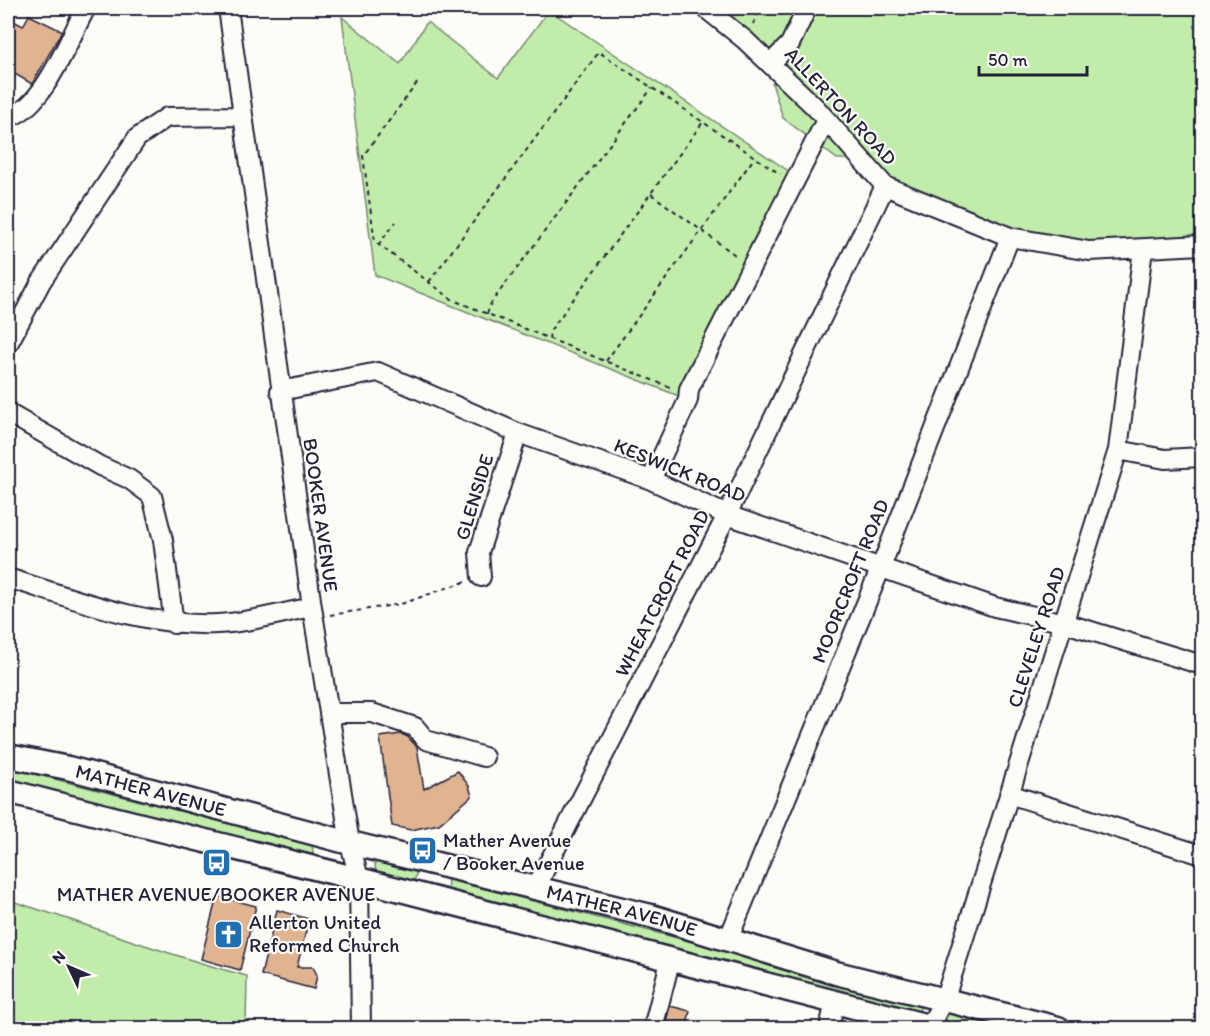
<svg xmlns="http://www.w3.org/2000/svg" width="1210" height="1036" viewBox="0 0 1210 1036" font-family="Itim,sans-serif">
	<rect width="100%" height="100%" fill="#fdfcf7"/>
	<filter id="ink" filterUnits="userSpaceOnUse"><feTurbulence type="fractalNoise" baseFrequency=".0167" numOctaves="2"/><feDisplacementMap in="SourceGraphic" scale="12" xChannelSelector="R" yChannelSelector="G"/><feConvolveMatrix kernelMatrix="1 2 1 2 8 2 1 2 1" color-interpolation-filters="sRGB"/></filter>
	<g filter="url(#ink)">
		<!-- green -->
		<path fill="#c1eca9" stroke="#728772" stroke-width="1.5" d="M721,8H1202V245L1143,249L1010,237L885,186L861,159H837L783,118L772,83L786,80Z
			M549,10L793,174L691,401L375,275L342,17L400,64L427,22L498,78Z
			M8,767L312,845L315,864L8,786Z
			M375,861L417,871L412,890L376,881Z
			M448,879L922,1001L917,1018L447,897Z
			M8,900C88,924 166,955 247,976L246,1028H8Z
			M944,1006L1030,1028H958L937,1023Z"/>
		<!-- building -->
		<path fill="#e0b391" stroke="#22223b" stroke-width="1.5" d="M29,15L62,31L32,84L8,70V18L23,26Z
			M401,734L408,737L417,747L424,789L458,771L469,786L472,796L439,824L411,830L392,826L380,737Z
			M217,896L256,906L240,970L201,959Z
			M277,910L309,919L297,967H313L317,975L314,989L261,975Z
			M670,1006L690,1011L686,1029H664Z"/>
		<g fill="none" stroke-linecap="round" stroke-linejoin="round">
			<defs>
				<path id="minor" d="M228,8L312,607L350,843L359,879L361,1028
					M705,8L745,40L815,107L885,186L1010,237L1089,251L1202,245
					M770,64L790,44L807,8
					M8,117C43,110 69,38 86,8
					M8,344L41,282L137,138L167,117L242,116
					M280,391L378,372L518,433L651,480L727,515L995,607L1065,623L1202,665
					M8,413L100,466L129,479L152,496L163,540L174,624
					M1118,450L1165,459L1202,457
					M651,480L688,400L689,389L826,120
					M481,577L479,552L518,433
					M8,578C76,599 144,627 217,624C248,623 281,613 312,607
					M329,713H372L415,727L426,740L484,757
					M1009,794L1202,855
					M535,889L727,515L885,186
					M728,940L881,567L1010,237
					M929,1027L945,998L1118,450L1143,249
					M653,1028L671,958
					M829,1028L835,1002"/>
				<g id="major">
					<path id="s1" d="M8,756L68,768L350,843L651,916L836,973L1058,1028"/>
					<path d="M8,791C124,822 241,849 358,879C551,928 743,980 936,1028"/>
				</g>
			</defs>
			<!-- minor casing -->
			<use href="#minor" stroke="#22223b" stroke-width="22"/>
			<!-- major casing -->
			<use href="#major" stroke="#22223b" stroke-width="27"/>
			<!-- path -->
			<path stroke="#22223b" stroke-width="2" stroke-dasharray="4.5 4.5" stroke-linecap="butt" d="M753,24L761,8
				M417,83L363,156L375,242L453,300L672,388
				M651,194L738,257
				M378,245L396,222
				M429,282L599,52L780,174
				M487,314L491,303L652,88
				M549,339L550,331L703,122
				M606,361L755,157
				M330,615L401,604L467,581"/>
			<!-- minor -->
			<use href="#minor" stroke="#fdfcf7" stroke-width="18"/>
			<!-- major -->
			<use href="#major" stroke="#fdfcf7" stroke-width="22"/>
		</g>
	</g>
	<!-- icons -->
	<defs>
		<symbol id="bus-square" viewBox="-11 -11 22 22"><rect x="-9" y="-9" width="18" height="18" rx="4" fill="#1f6fb2" stroke="#fdfcf7"/><path d="M-5-6H5V4H4V6H2V4H-2V6H-4V4H-5ZM-3.5-4V0h7V-4ZM-3.5 1.2v1.5H-2V1.2ZM2 1.2v1.5H3.5V1.2Z" fill="#fff"/></symbol>
		<symbol id="church-square" viewBox="-11 -11 22 22"><rect x="-9" y="-9" width="18" height="18" rx="4" fill="#1f6fb2" stroke="#fdfcf7"/><path d="M-1.2-6h2.4v3.5h3.3v2.4h-3.3V6h-2.4V-.1h-3.3v-2.4h3.3Z" fill="#fff"/></symbol>
	</defs>
	<g fill-rule="evenodd">
		<use href="#bus-square" x="406" y="834" width="33" height="33"/>
		<use href="#bus-square" x="200" y="846" width="33" height="33"/>
		<use href="#church-square" x="212" y="918" width="33" height="33"/>
	</g>
	<g text-anchor="middle" dominant-baseline="central" stroke-width="4.5" stroke-linejoin="round" paint-order="stroke">
		<!-- street labels -->
		<g font-size="20" fill="#22223b" stroke="#fdfcf7">
			<text transform="translate(841 106) rotate(47)">ALLERTON ROAD</text>
			<text transform="translate(680 470) rotate(22)">KESWICK ROAD</text>
			<text transform="translate(474 497) rotate(-73)">GLENSIDE</text>
			<text transform="translate(321 515) rotate(82)">BOOKER AVENUE</text>
			<text transform="translate(850 581) rotate(-68)">MOORCROFT ROAD</text>
			<text transform="translate(662 593) rotate(-63)">WHEATCROFT ROAD</text>
			<text transform="translate(1036 637) rotate(-72)">CLEVELEY ROAD</text>
			<text stroke="none"><textPath href="#s1" startOffset="147">MATHER AVENUE</textPath></text>
			<text stroke="none"><textPath href="#s1" startOffset="633">MATHER AVENUE</textPath></text>
		</g>
		<!-- poi labels -->
		<g font-size="20" fill="#22223b" stroke="#fdfcf7" text-anchor="start">
			<text x="443" y="840">Mather Avenue<tspan x="443" dy="23">/ Booker Avenue</tspan></text>
			<text x="216" y="894" text-anchor="middle">MATHER AVENUE/BOOKER AVENUE</text>
			<text x="249" y="922">Allerton United<tspan x="249" dy="23">Reformed Church</tspan></text>
		</g>
	</g>
	<!-- margin -->
	<rect width="1210" height="1036" fill="none" stroke="#fdfcf7" stroke-width="30"/>
	<rect x="15" y="15" width="1180" height="1006" fill="none" stroke="#22223b" stroke-width="2" filter="url(#ink)"/>
	<!-- north arrow -->
	<g transform="translate(69 967) rotate(314)" stroke="#fdfcf7" stroke-width="4.5" paint-order="stroke">
	<path d="M0-4.5L10 22L0 15L-10 22Z" fill="#22223b"/>
	<text y="-9" font-size="16" font-weight="bold" text-anchor="middle" fill="#22223b">N</text>
	</g>
	<!-- scale -->
	<path d="M979 66v9h108v-9" fill="none" stroke="#22223b" stroke-width="3"/>
	<text x="988" y="66" font-size="18" fill="#22223b" stroke="#fdfcf7" stroke-width="4.5" paint-order="stroke">50 m</text>
</svg>
